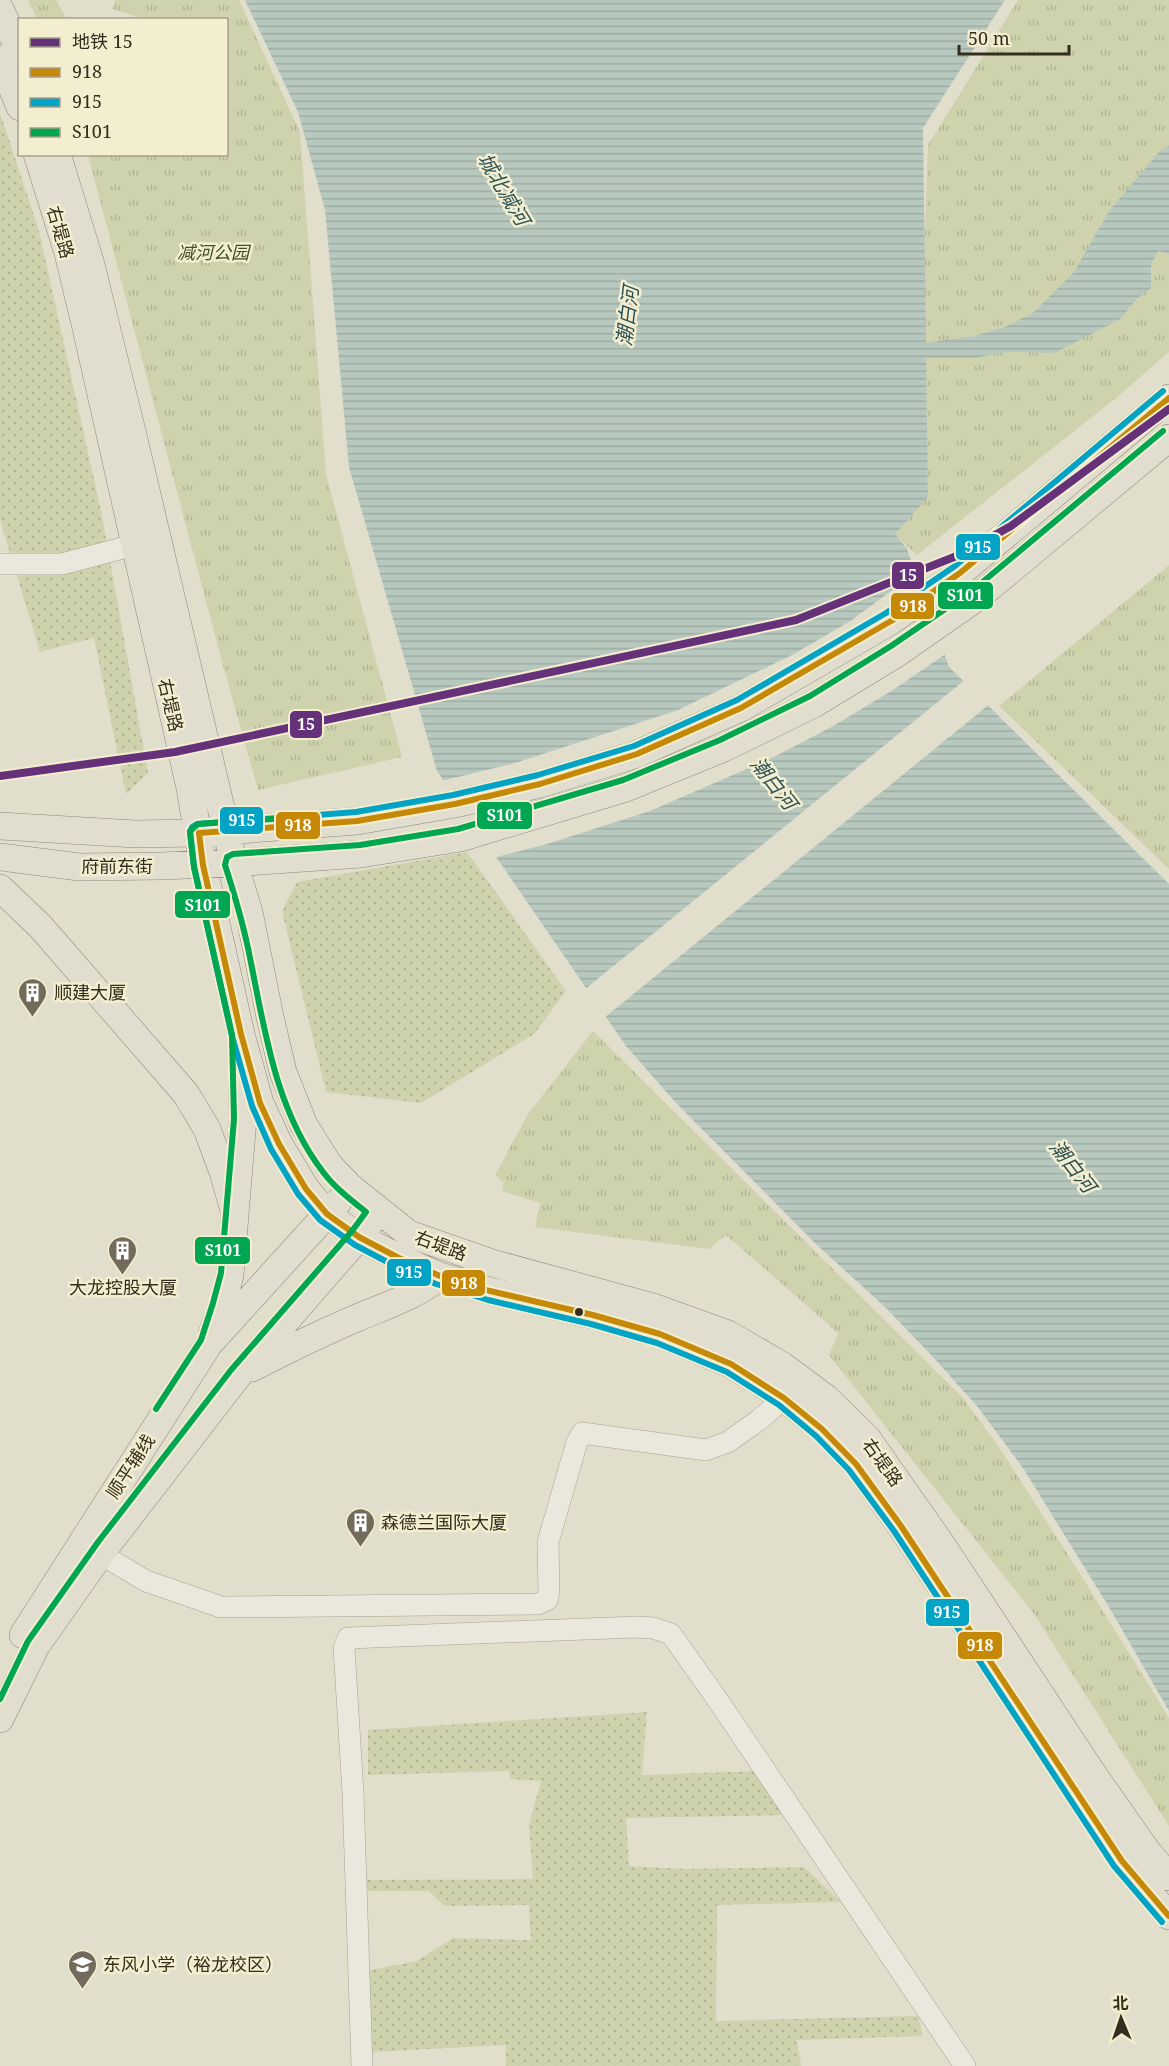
<svg xmlns="http://www.w3.org/2000/svg" width="1169" height="2066" viewBox="0 0 1169 2066" font-family="'Noto Serif','Noto Sans SC',serif">
	<defs>
		<pattern id="grass-dots" width="8" height="8" patternUnits="userSpaceOnUse" patternTransform="scale(1.5)"><rect width="8" height="8" fill="#ced3ae"/><path d="M2 2h.1M6 6h.1" fill="none" stroke="#b2b595" stroke-width="1.8" stroke-linecap="round"/></pattern>
		<pattern id="park-tufts" width="24" height="20" patternUnits="userSpaceOnUse" patternTransform="scale(1.5)"><rect width="24" height="20" fill="#ced3ae"/><path d="M3 7l-1-3M5 7V3M7 7l1-3M15 17l-1-3M17 17v-4M19 17l1-3" fill="none" stroke="#b2b595"/></pattern>
		<pattern id="water-rules" width="6" height="5" patternUnits="userSpaceOnUse" patternTransform="scale(1.5)"><rect width="6" height="5" fill="#b7c8bf"/><path d="M0 2.5h6" fill="none" stroke="#9eaca4"/></pattern>
	</defs>
	<rect width="100%" height="100%" fill="#e2decc"/>
	<!-- grass -->
	<path fill="url(#grass-dots)" d="M0,113L39,231L101,511L148,773L126,794L94,638L40,652L0,520Z
		M467,852L566,991L534,1034L421,1103L326,1092L282,911L297,882Z
		M647,1712L642,1775L756,1771L784,1815L626,1818L629,1866L684,1869L804,1867L841,1902L717,1905L716,2021L918,2016L923,2036L797,2040L801,2066H506V2045L372,2052L366,1971L417,1961L453,1938L531,1940L529,1905L444,1906L429,1891H368L362,1880L533,1879L529,1825L541,1781L510,1779L509,1771L368,1775V1730Z"/>
	<!-- park -->
	<path fill="url(#park-tufts)" d="M28,0H56L67,19H37Z
		M115,0H239L300,132L326,474L402,757L258,790L221,658L88,155L226,154V20L145,19L112,9Z
		M1018,0H1169V352L1115,399L917,555L894,534L928,497L922,312L928,145Z
		M1169,565V869L999,706Z
		M593,1031L963,1398L997,1444L1079,1572L1169,1718V1826L1034,1614L829,1355L838,1333L726,1235L709,1249L535,1227L540,1203L502,1191L504,1183L495,1175L528,1114Z"/>
	<!-- water -->
	<path fill="url(#water-rules)" d="M245,0H1005L923,128L926,343L974,336L1005,327L1033,313L1074,272L1109,211L1160,151L1169,146V254L1158,251L1151,264V288L1138,298L1120,319L1055,353L1014,352L998,353L976,358H926L928,497L895,534L907,549L949,667L1169,884V1711L1109,1607L1023,1468L977,1406L933,1357L885,1307L817,1245L677,1104L626,1046L437,771L349,467L325,210L298,112Z"/>
	<!-- pier -->
	<path fill="#e2decc" d="M918,571L947,653L896,688L835,725L772,758L650,811L547,844L493,858L441,781L515,763L678,710L792,655L849,622Z
		M966,679L991,703L604,1018L584,990Z"/>
	<g fill="none" stroke-linecap="round" stroke-linejoin="round">
		<defs>
			<path id="minor" d="M0,564H62L134,545
				M89,1547L146,1581L221,1607L538,1604L547,1600L549,1592L548,1542L577,1442L582,1433L706,1450L728,1442L759,1420L784,1398
				M362,2066L353,1793L344,1648L348,1638L637,1627L653,1628L671,1634L717,1699L965,2066"/>
			<path id="major" d="M0,9L20,52
				M0,59L20,107
				M37,154L68,253L86,328L190,788L203,865L241,1034L260,1103L279,1144L306,1189L327,1214L359,1237L397,1257L440,1276L490,1291L593,1315L660,1334L731,1364L784,1398L822,1429L856,1464L901,1526L1122,1861L1169,1916
				M57,154L90,261L132,431L234,863L249,912L270,1017L283,1072L304,1125L329,1165L350,1187L409,1234L492,1263L653,1307L728,1334L783,1366L826,1398L867,1438L942,1545L1091,1771L1147,1851L1169,1877
				M0,826L135,834L199,833L357,821L455,804L540,784L637,754L741,708L891,621L960,573L1169,398
				M0,857L79,867L161,866L234,863L361,854L460,838L626,788L724,748L814,704L896,654L978,597L1169,438
				M0,888L40,926L186,1094L207,1129L223,1172L235,1214
				M212,1334L222,1306L230,1275L243,1119L242,1073
				M252,1368C287,1350 321,1333 357,1318C385,1306 417,1296 440,1276
				M23,1635L209,1344L338,1202
				M0,1719L36,1646L105,1548L238,1376L359,1237L369,1224"/>
		</defs>
		<!-- minor casing -->
		<use href="#minor" stroke="#a7a295" stroke-width="22"/>
		<!-- major casing -->
		<use href="#major" stroke="#8d887c" stroke-width="28"/>
		<!-- minor -->
		<use href="#minor" stroke="#eae8dc" stroke-width="21"/>
		<!-- major -->
		<use href="#major" stroke="#e1decf" stroke-width="27"/>
		<defs>
			<path id="bus-1" d="M1169,398L960,573L891,621L741,708L637,754L540,784L455,804L357,821L199,833L203,865L241,1034L260,1103L279,1144L306,1189L327,1214L359,1237L397,1257L440,1276L490,1291L593,1315L660,1334L731,1364L784,1398L822,1429L856,1464L901,1526L1122,1861L1169,1916"/>
			<path id="bus-2" d="M1162,1922L1114,1866L894,1531L849,1470L816,1436L779,1405L727,1372L657,1343L591,1324L488,1300L436,1284L393,1265L355,1245L320,1220L298,1194L271,1149L252,1106L232,1036L194,867L190,833L192,827L197,824L356,812L453,795L538,775L634,746L737,700L886,613L955,566L1163,391"/>
			<path id="bus-3" d="M156,1409L201,1340L213,1303L221,1273L234,1119L232,1035L194,867L190,831L198,824L287,818
				M0,1699L28,1641L98,1542L231,1370L352,1231L366,1212C351,1200 335,1188 323,1172C274,1108 264,1025 248,948C242,920 234,893 225,865L227,857L233,854L360,845L458,829L623,780L720,740L810,696L891,646L973,590L1163,431"/>
		</defs>
		<!-- bus-1 casing -->
		<use href="#bus-1" stroke="#f4eed1" stroke-width="10"/>
		<!-- bus-2 casing -->
		<use href="#bus-2" stroke="#f4eed1" stroke-width="10"/>
		<!-- bus-3 casing -->
		<use href="#bus-3" stroke="#f4eed1" stroke-width="10"/>
		<!-- bus-1 -->
		<use href="#bus-1" stroke="#c68807" stroke-width="6"/>
		<!-- bus-2 -->
		<use href="#bus-2" stroke="#03a3c5" stroke-width="6"/>
		<!-- bus-3 -->
		<use href="#bus-3" stroke="#00a651" stroke-width="6"/>
		<defs>
			<path id="metro-1" d="M0,776L175,752L796,620L959,555L1011,526L1169,409"/>
		</defs>
		<!-- metro-1 casing -->
		<use href="#metro-1" stroke="#f4eed1" stroke-width="12"/>
		<!-- metro-1 -->
		<use href="#metro-1" stroke="#653279" stroke-width="8"/>
	</g>
	<!-- icons -->
	<defs>
		<symbol id="building-pin" viewBox="-11 -11 22 30"><path d="M0 17L-7.5 6A9.5 9.5 0 1 1 7.5 6Z" fill="#726a5a" stroke="#f4eed1"/><path d="M-4-6H4V6H1V3H-1V6H-4ZM-2.5-4.3h1.7v1.8h-1.7ZM.8-4.3h1.7v1.8H.8ZM-2.5-1h1.7V.8h-1.7ZM.8-1h1.7V.8H.8Z" fill="#fff"/></symbol>
		<symbol id="school-pin" viewBox="-11 -11 22 30"><path d="M0 17L-7.5 6A9.5 9.5 0 1 1 7.5 6Z" fill="#726a5a" stroke="#f4eed1"/><path d="M0-5L7-2L0 1L-7-2ZM-4 1L0 2.5L4 1V4Q0 6-4 4Z" fill="#fff"/></symbol>
	</defs>
	<g fill-rule="evenodd">
		<use href="#building-pin" x="16" y="976" width="33" height="45"/>
		<use href="#building-pin" x="106" y="1234" width="33" height="45"/>
		<use href="#building-pin" x="344" y="1506" width="33" height="45"/>
		<use href="#school-pin" x="66" y="1948" width="33" height="45"/>
	</g>
	<!-- markers -->
	<circle fill="#352c1d" stroke="#f4eed1" stroke-width="2" cx="579" cy="1312" r="5"/>
	<g text-anchor="middle" dominant-baseline="central" stroke-width="5" stroke-linejoin="round" paint-order="stroke">
		<!-- street labels -->
		<g font-size="18" fill="#352c1d" stroke="#f4eed1">
			<text transform="translate(61 232) rotate(74)">右堤路</text>
			<text transform="translate(171 705) rotate(77)">右堤路</text>
			<text x="117" y="866">府前东街</text>
			<text transform="translate(441 1245) rotate(20)">右堤路</text>
			<text transform="translate(883 1462) rotate(54)">右堤路</text>
			<text transform="translate(130 1466) rotate(-57)">顺平辅线</text>
		</g>
		<!-- park labels -->
		<g font-size="18" font-style="italic" fill="#415125" stroke="#f4eed1">
			<text x="213" y="252">减河公园</text>
		</g>
		<!-- poi labels -->
		<g font-size="18" fill="#352c1d" stroke="#f4eed1" text-anchor="start">
			<text x="54" y="992">顺建大厦</text>
			<text x="123" y="1287" text-anchor="middle">大龙控股大厦</text>
			<text x="381" y="1522">森德兰国际大厦</text>
			<text x="103" y="1964">东风小学（裕龙校区）</text>
		</g>
		<!-- water labels -->
		<g font-size="20" font-style="italic" fill="#2d5355" stroke="#f4eed1">
			<text transform="translate(504 189) rotate(59)">城北减河</text>
			<text transform="translate(627 316) rotate(-83)">潮白河</text>
			<text transform="translate(774 783) rotate(52)">潮白河</text>
			<text transform="translate(1073 1166) rotate(52)">潮白河</text>
		</g>
	</g>
	<g stroke="#f4eed1" stroke-width="2">
		<rect x="955" y="533" width="46" height="28" rx="6" fill="#03a3c5"/>
		<rect x="891" y="561" width="34" height="29" rx="6" fill="#653279"/>
		<rect x="937" y="581" width="57" height="29" rx="6" fill="#00a651"/>
		<rect x="890" y="592" width="45" height="28" rx="6" fill="#c68807"/>
		<rect x="289" y="710" width="34" height="29" rx="6" fill="#653279"/>
		<rect x="476" y="801" width="57" height="29" rx="6" fill="#00a651"/>
		<rect x="219" y="806" width="45" height="29" rx="6" fill="#03a3c5"/>
		<rect x="275" y="811" width="46" height="29" rx="6" fill="#c68807"/>
		<rect x="174" y="890" width="57" height="29" rx="6" fill="#00a651"/>
		<rect x="194" y="1236" width="57" height="29" rx="6" fill="#00a651"/>
		<rect x="386" y="1258" width="46" height="29" rx="6" fill="#03a3c5"/>
		<rect x="441" y="1269" width="45" height="28" rx="6" fill="#c68807"/>
		<rect x="925" y="1598" width="45" height="29" rx="6" fill="#03a3c5"/>
		<rect x="957" y="1631" width="46" height="29" rx="6" fill="#c68807"/>
	</g>
	<g font-size="16" text-anchor="middle" font-weight="bold" fill="#fff">
		<text x="978" y="553">915</text>
		<text x="908" y="581">15</text>
		<text x="965" y="601">S101</text>
		<text x="913" y="612">918</text>
		<text x="306" y="730">15</text>
		<text x="505" y="821">S101</text>
		<text x="242" y="826">915</text>
		<text x="298" y="831">918</text>
		<text x="203" y="911">S101</text>
		<text x="223" y="1256">S101</text>
		<text x="409" y="1278">915</text>
		<text x="464" y="1289">918</text>
		<text x="947" y="1618">915</text>
		<text x="980" y="1651">918</text>
	</g>
	<!-- legend -->
	<rect x="18" y="18" width="210" height="138" fill="#f4eed1" stroke="#a8a089" stroke-width="1.5"/>
	<rect x="30" y="38" width="30" height="9" fill="#653279" stroke="#a8a089" stroke-width="1.5"/>
	<text x="72" y="48" font-size="18" fill="#352c1d">地铁 15</text>
	<rect x="30" y="68" width="30" height="9" fill="#c68807" stroke="#a8a089" stroke-width="1.5"/>
	<text x="72" y="78" font-size="18" fill="#352c1d">918</text>
	<rect x="30" y="98" width="30" height="9" fill="#03a3c5" stroke="#a8a089" stroke-width="1.5"/>
	<text x="72" y="108" font-size="18" fill="#352c1d">915</text>
	<rect x="30" y="128" width="30" height="9" fill="#00a651" stroke="#a8a089" stroke-width="1.5"/>
	<text x="72" y="138" font-size="18" fill="#352c1d">S101</text>
	<!-- north arrow -->
	<g transform="translate(1121 2018) rotate(358)" stroke="#f4eed1" stroke-width="4.5" paint-order="stroke">
	<path d="M0-4.5L10 22L0 15L-10 22Z" fill="#352c1d"/>
	<text y="-9" font-size="16" font-weight="bold" text-anchor="middle" fill="#352c1d">北</text>
	</g>
	<!-- scale -->
	<path d="M959 45v9h110v-9" fill="none" stroke="#352c1d" stroke-width="3"/>
	<text x="968" y="45" font-size="18" fill="#352c1d" stroke="#f4eed1" stroke-width="4.5" paint-order="stroke">50 m</text>
</svg>
